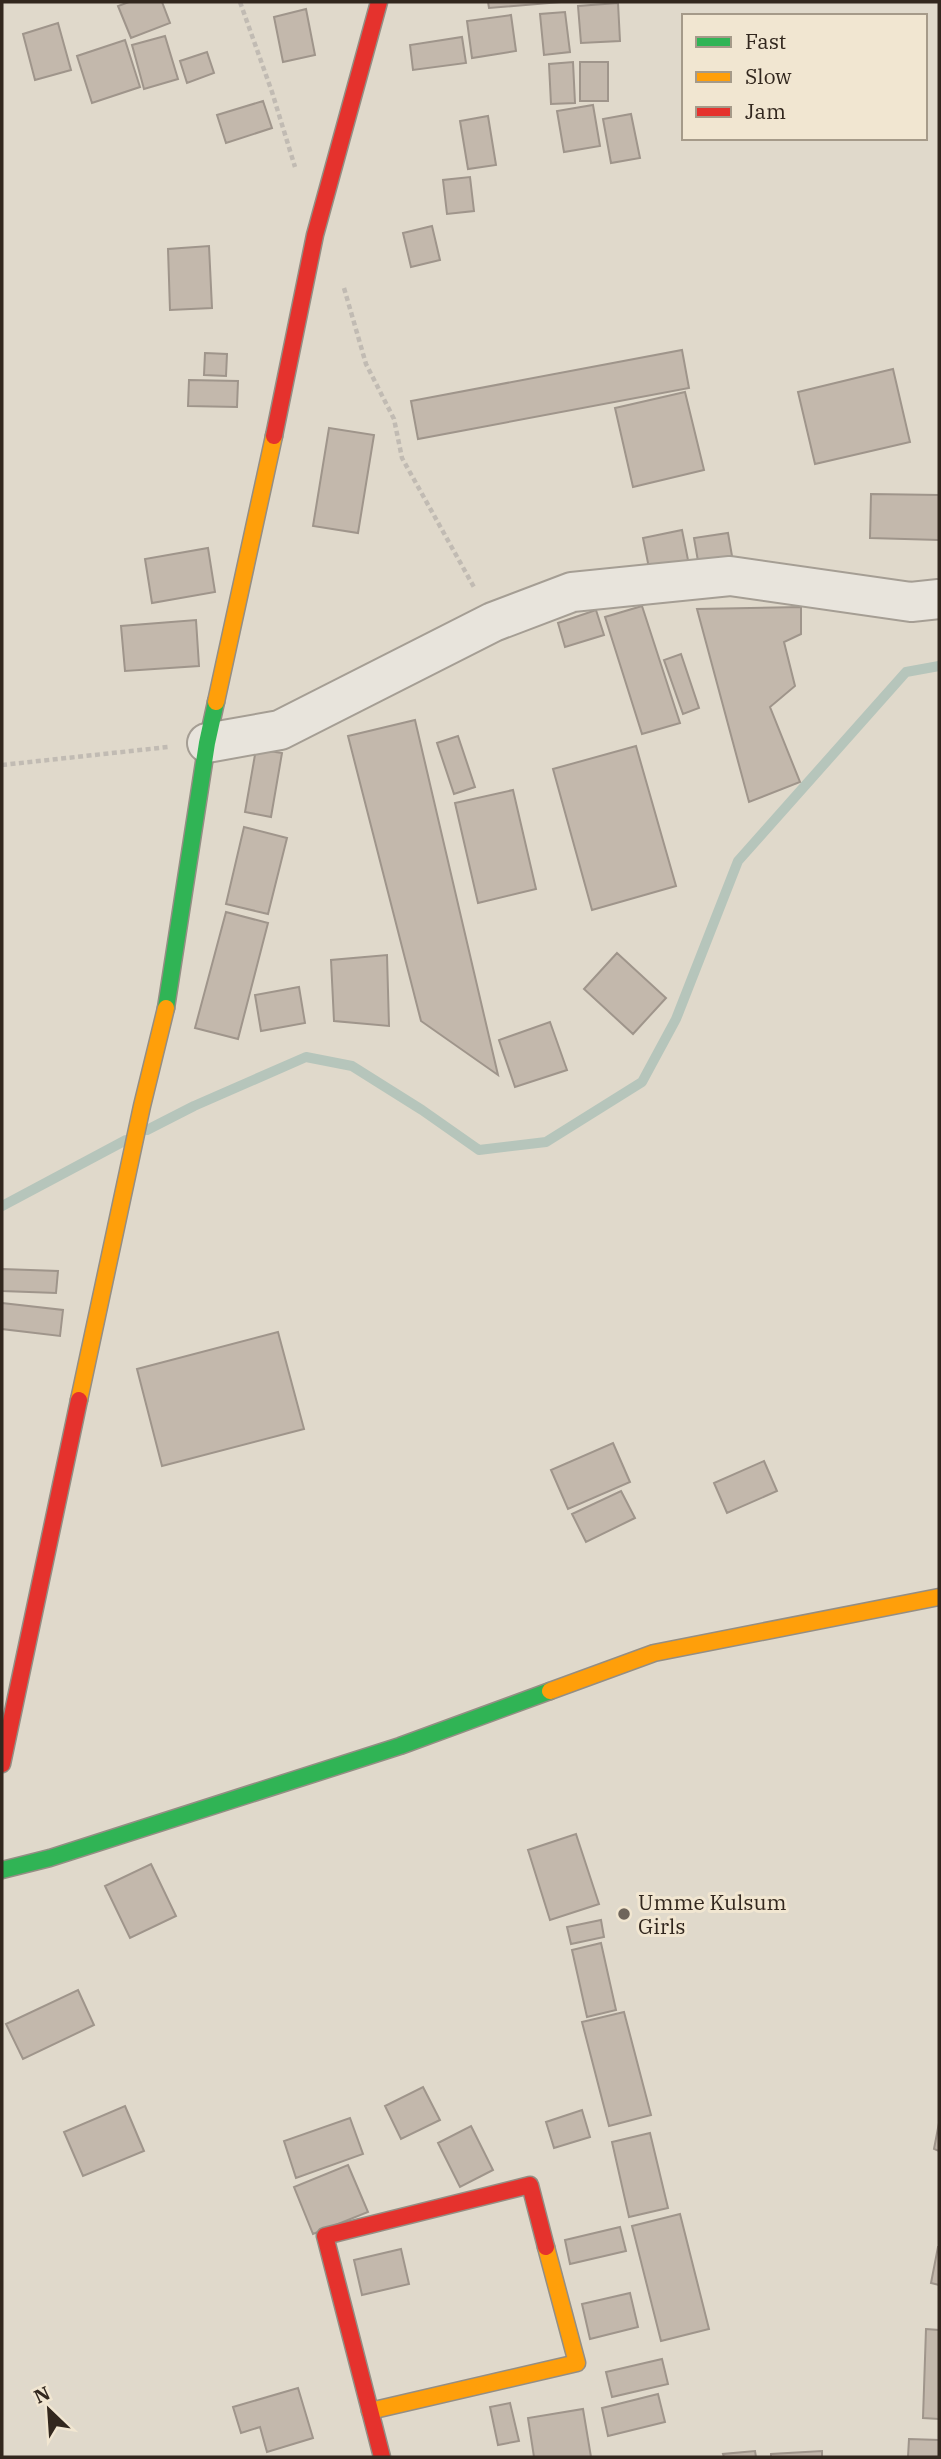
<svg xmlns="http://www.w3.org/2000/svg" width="941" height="2459" viewBox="0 0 941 2459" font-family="'IBM Plex Serif',serif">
	<rect width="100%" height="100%" fill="#e0d9cb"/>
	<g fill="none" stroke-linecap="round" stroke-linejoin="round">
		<!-- stream -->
		<path stroke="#b6c5bb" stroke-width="10" d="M147,1130L194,1106L306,1057L352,1066L422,1110L479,1150L546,1142L642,1082L676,1019L738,861L906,672L939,666
			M2,1206L126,1140"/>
	</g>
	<!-- building -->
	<path fill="#c3b8ac" stroke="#9f958b" stroke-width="2" d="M129,2H162L170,23L131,38L118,6Z
		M488,2H561L489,8Z
		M618,3L620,41L581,43L578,6Z
		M306,9L315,55L283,62L274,17Z
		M565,12L570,52L544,55L540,14Z
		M511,15L516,51L472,58L467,21Z
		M58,23L71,70L35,80L23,34Z
		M165,36L178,79L144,89L132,45Z
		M462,37L466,63L413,70L410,45Z
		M125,40L140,87L92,103L77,56Z
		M207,52L214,73L187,83L180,61Z
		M573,62L575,103L551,104L549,64Z
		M580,62H608V101H580Z
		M263,101L272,128L226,143L217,115Z
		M593,105L600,146L564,152L557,111Z
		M631,114L640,158L611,163L603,119Z
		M488,116L496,165L468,169L460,121Z
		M470,177L474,211L447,214L443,180Z
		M432,226L440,260L411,267L403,233Z
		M209,246L212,308L170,310L168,249Z
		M682,350L689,388L418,439L411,401Z
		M205,353L227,354L226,376L204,375Z
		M893,369L910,442L815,464L798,392Z
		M189,380L238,381L237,407L188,406Z
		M685,392L704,470L633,487L615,408Z
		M329,428L374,435L358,533L313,526Z
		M871,494L939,495V540L870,538Z
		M682,530L689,565L650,573L643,538Z
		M728,533L732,556L698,561L694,538Z
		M208,548L215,592L152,603L145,559Z
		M642,606L680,723L642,734L605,617Z
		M801,607V634L784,642L795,686L770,707L800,782L749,802L697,609Z
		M596,610L604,635L565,647L558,623Z
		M196,620L199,666L125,671L121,626Z
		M681,654L699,708L683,714L664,660Z
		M415,720L498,1075L421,1021L348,736Z
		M458,736L475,787L454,794L437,743Z
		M636,746L676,886L592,910L553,769Z
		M256,749L282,753L271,817L245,812Z
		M513,790L536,889L478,903L455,803Z
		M244,827L287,838L268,914L226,904Z
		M226,912L268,923L238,1039L195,1028Z
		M617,953L666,998L633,1034L584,989Z
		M387,955L389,1026L334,1021L331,960Z
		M299,987L305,1023L261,1031L255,995Z
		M550,1022L567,1070L515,1087L499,1040Z
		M2,1269L58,1271L56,1293L2,1291Z
		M2,1303L63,1310L60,1336L2,1329Z
		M278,1332L304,1429L162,1466L137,1369Z
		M613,1443L630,1482L568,1509L551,1470Z
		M764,1461L777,1491L727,1513L714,1483Z
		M621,1491L635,1518L586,1542L572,1514Z
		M576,1834L599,1904L550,1920L528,1850Z
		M151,1864L176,1916L130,1938L105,1886Z
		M601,1920L604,1937L571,1944L567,1927Z
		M601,1943L616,2010L587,2017L572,1950Z
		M78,1990L94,2025L23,2059L6,2024Z
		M624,2012L651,2115L609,2126L582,2022Z
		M423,2087L440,2120L401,2139L385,2106Z
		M125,2106L144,2151L83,2176L64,2132Z
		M582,2110L590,2137L554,2148L546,2122Z
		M350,2118L363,2154L296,2178L284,2141Z
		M939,2123V2151L934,2149Z
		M471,2126L493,2170L460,2187L438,2143Z
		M650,2133L668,2208L629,2217L612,2142Z
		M348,2165L368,2212L313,2234L294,2187Z
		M680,2214L709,2329L661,2341L632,2226Z
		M620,2227L626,2251L570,2264L565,2240Z
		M938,2247H939V2285L931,2283Z
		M401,2249L409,2284L362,2295L354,2260Z
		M630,2293L638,2327L590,2339L582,2304Z
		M926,2329L939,2330V2419L923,2418Z
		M662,2359L668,2384L612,2397L606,2372Z
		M298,2388L313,2438L267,2452L260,2427L241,2433L233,2407Z
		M658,2394L665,2422L608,2436L602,2408Z
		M510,2403L519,2441L498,2445L490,2407Z
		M583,2409L591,2457H534L528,2418Z
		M909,2439L939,2440V2457H908Z
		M755,2451L756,2457H724L723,2454Z
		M822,2451V2457H771V2454Z"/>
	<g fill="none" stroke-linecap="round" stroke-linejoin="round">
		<defs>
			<path id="street" d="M207,743L280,730L493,622L572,592L730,576L911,602L939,599"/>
			<path id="fast" d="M166,1008L207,743L216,702
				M2,1870L50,1858L400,1746L550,1691"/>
			<path id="slow" d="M216,702L274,436
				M79,1400L142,1106L166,1008
				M550,1691L654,1653L939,1597
				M370,2411L577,2363L546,2247"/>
			<path id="jam" d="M274,436L315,235L379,2
				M2,1764L79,1400
				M382,2457L325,2236L530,2185L546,2247"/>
		</defs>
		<!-- street casing -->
		<use href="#street" stroke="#a59e94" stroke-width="42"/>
		<!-- fast casing -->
		<use href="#fast" stroke="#948e84" stroke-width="19"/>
		<!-- slow casing -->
		<use href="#slow" stroke="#948e84" stroke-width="19"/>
		<!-- jam casing -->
		<use href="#jam" stroke="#948e84" stroke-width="19"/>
		<!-- path -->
		<path stroke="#c1bbb3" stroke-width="4.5" stroke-dasharray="5 3.5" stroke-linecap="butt" d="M240,2L272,92L295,167
			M344,288L366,364L394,419L402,458L475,589
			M2,765L168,747"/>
		<!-- street -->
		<use href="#street" stroke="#e8e4dc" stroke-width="38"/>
		<!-- fast -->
		<use href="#fast" stroke="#30b455" stroke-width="16"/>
		<!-- slow -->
		<use href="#slow" stroke="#ff9f0a" stroke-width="16"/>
		<!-- jam -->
		<use href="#jam" stroke="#e5322d" stroke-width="16"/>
	</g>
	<!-- markers -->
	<circle fill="#6f655b" stroke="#f1e6d1" stroke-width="2.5" cx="624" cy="1914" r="7"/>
	<g text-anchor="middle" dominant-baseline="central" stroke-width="6" stroke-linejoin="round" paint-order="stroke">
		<!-- poi labels -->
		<g font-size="21" fill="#32271e" stroke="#f1e6d1" text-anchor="start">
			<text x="638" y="1902">Umme Kulsum<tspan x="638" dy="24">Girls</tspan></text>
		</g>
	</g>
	<!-- border -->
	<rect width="941" height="2459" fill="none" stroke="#32271e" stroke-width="7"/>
	<!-- legend -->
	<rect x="682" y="14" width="245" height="126" fill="#f1e6d1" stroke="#a59a89" stroke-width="2"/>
	<rect x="696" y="37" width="35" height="10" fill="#30b455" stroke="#a59a89" stroke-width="2"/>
	<text x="745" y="49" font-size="21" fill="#32271e">Fast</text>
	<rect x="696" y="72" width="35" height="10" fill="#ff9f0a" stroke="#a59a89" stroke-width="2"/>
	<text x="745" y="84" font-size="21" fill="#32271e">Slow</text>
	<rect x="696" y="107" width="35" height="10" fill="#e5322d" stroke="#a59a89" stroke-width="2"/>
	<text x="745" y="119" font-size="21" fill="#32271e">Jam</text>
	<!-- north arrow -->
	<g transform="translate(49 2410) rotate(335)" stroke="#f1e6d1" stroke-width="5" paint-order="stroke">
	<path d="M0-5L12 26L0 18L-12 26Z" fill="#32271e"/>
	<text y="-10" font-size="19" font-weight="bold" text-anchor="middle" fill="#32271e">N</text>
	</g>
</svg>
